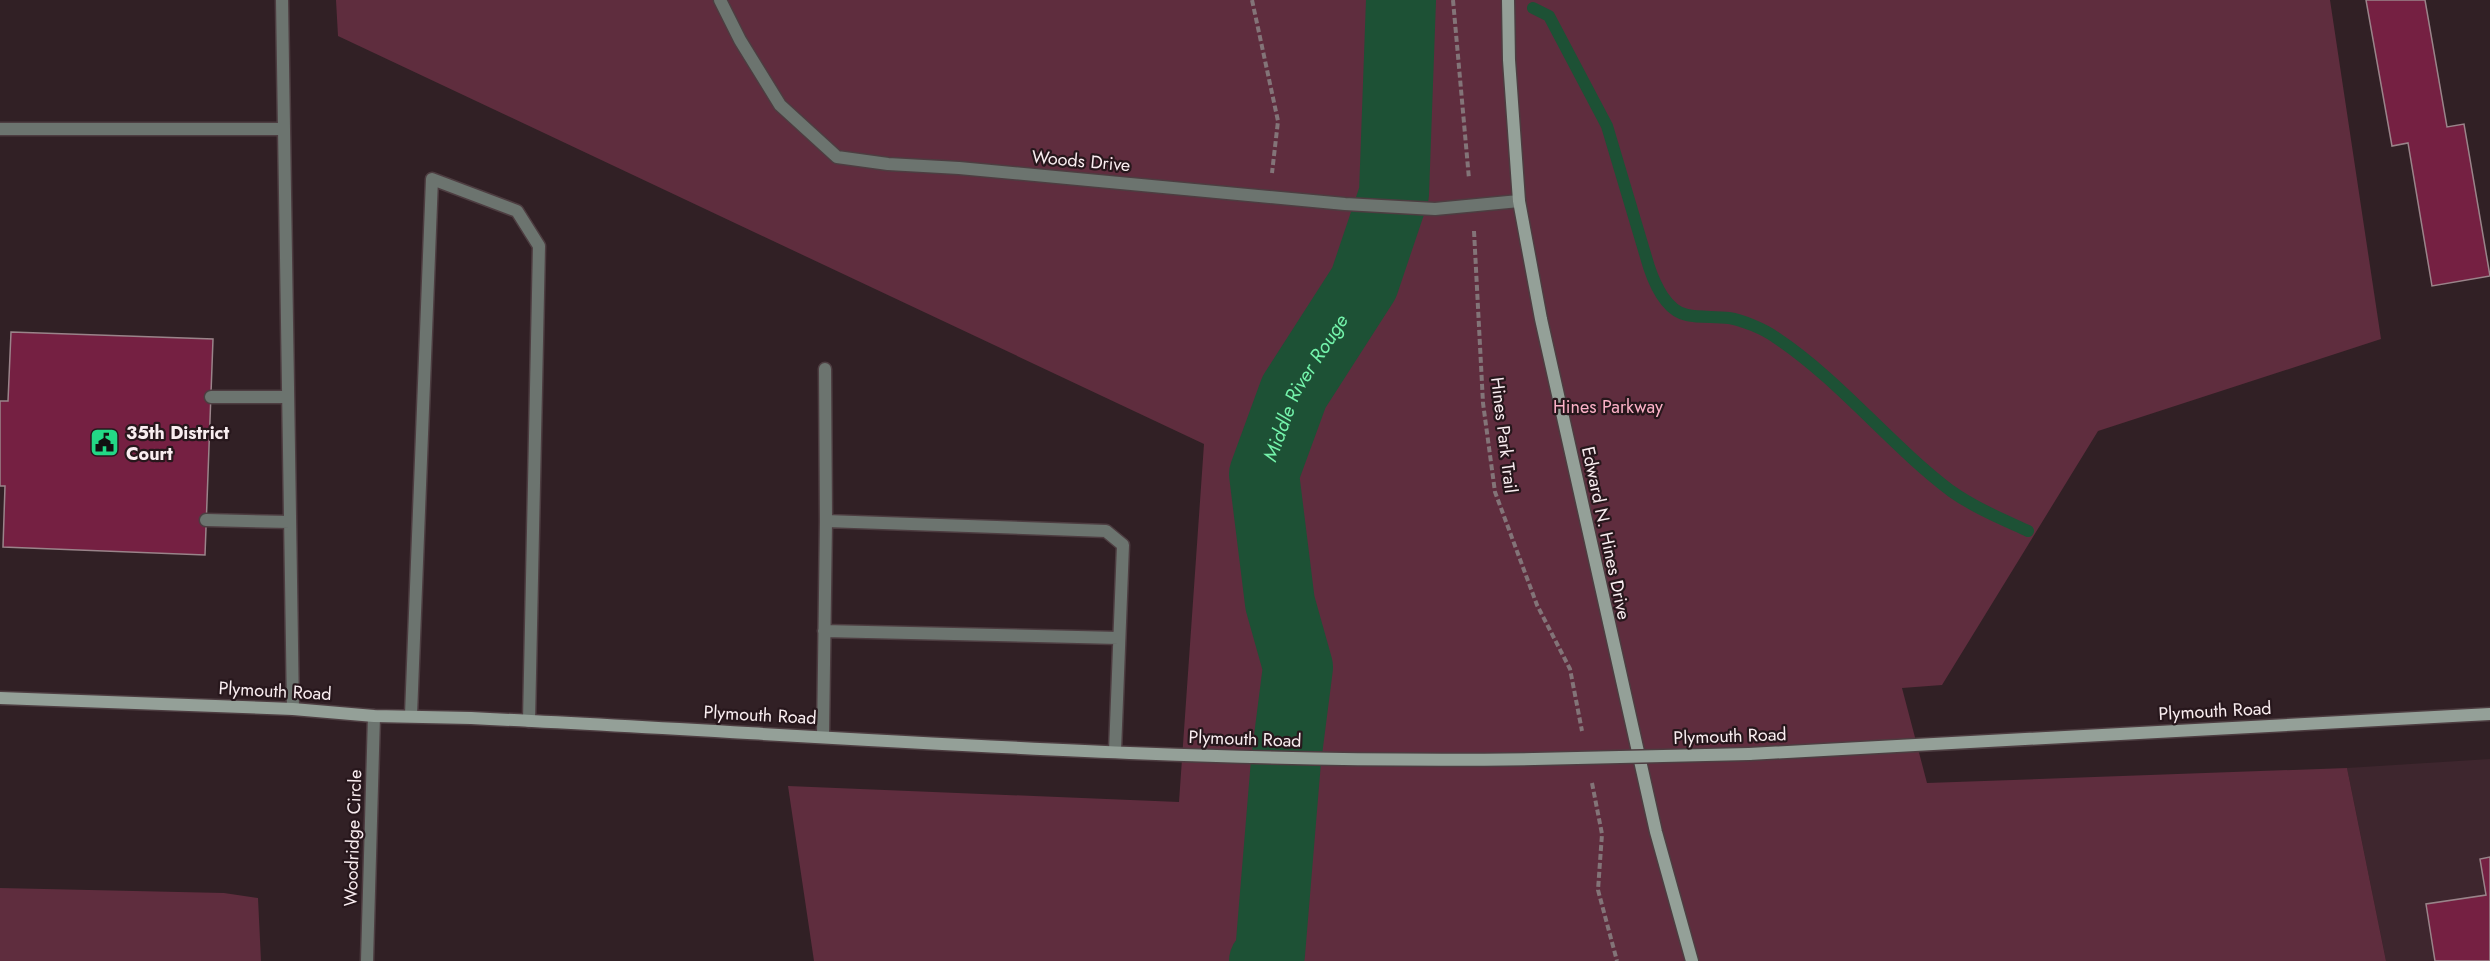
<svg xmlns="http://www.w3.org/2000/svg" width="2490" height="961" viewBox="0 0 2490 961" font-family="Jost,sans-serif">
	<rect width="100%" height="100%" fill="#312025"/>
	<!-- built -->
	<path fill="#3e262e" d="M2490,759V961H2386L2347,768Z"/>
	<!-- green -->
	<path fill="#5f2d3e" d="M336,0H2330L2381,339L2098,431L1942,685L1902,688L1927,783L2347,768L2386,961H814L788,786L1179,802L1204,444L338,36Z
		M0,888L224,893L258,898L261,961H0Z"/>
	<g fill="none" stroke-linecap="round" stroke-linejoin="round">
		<!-- stream -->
		<path stroke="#1d5135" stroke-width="12" d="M1533,8L1549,16L1607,126L1649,267C1655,285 1667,311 1687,315C1701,318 1715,316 1729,318C1742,320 1764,329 1775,337C1840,380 1889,444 1951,491C1975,508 2002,519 2028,531"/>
		<!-- river -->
		<path stroke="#1d5135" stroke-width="70" id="s1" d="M1264,961L1270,954L1286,761L1298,667L1280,603L1264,474L1294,392L1364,283L1394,194L1401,0"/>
	</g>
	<!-- building -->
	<path fill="#752042" stroke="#9a848a" stroke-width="1.5" d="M2366,0H2425L2447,127L2464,124L2490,276L2432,286L2408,143L2392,146Z
		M11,332L213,339L205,555L3,547L5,486H0V401H8Z
		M2490,857V961H2435L2426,904L2486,895L2480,859Z"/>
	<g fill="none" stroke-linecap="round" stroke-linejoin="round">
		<defs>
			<path id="lane" d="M282,0L293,709
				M0,129H284
				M825,369L826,521
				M211,397H288
				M206,520L290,522
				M824,631L1119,638
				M411,715L432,179L517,211L539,246L529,721
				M823,736L826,521L1106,531L1123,545L1115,751"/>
			<path id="street" d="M720,0L740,40L780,105L837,157L888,164L959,168L1345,204L1435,209L1519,201
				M367,961L374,716"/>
			<path id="secondary" d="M1508,0L1509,60L1519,201L1541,319L1656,832L1692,961
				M0,698L293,709L374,716L471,718C825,735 1179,765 1534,759
				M1749,754L2490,714"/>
		</defs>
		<!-- lane casing -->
		<use href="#lane" stroke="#4d3d41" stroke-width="15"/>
		<!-- street casing -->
		<use href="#street" stroke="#4d3d41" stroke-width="15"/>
		<!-- secondary casing -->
		<use href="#secondary" stroke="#4d3d41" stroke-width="15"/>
		<!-- path -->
		<path stroke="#837478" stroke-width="4" stroke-dasharray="6 3" stroke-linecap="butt" d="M1252,0L1278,121L1272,173
			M1453,0L1469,179
			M1474,231L1483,403L1495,492L1537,605L1570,669L1582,731
			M1592,783L1602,834L1598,890L1617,961"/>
		<!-- lane -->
		<use href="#lane" stroke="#6c746f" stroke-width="12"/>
		<!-- street -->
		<use href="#street" stroke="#6c746f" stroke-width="12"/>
		<!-- secondary -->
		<use href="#secondary" stroke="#94a098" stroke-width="12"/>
		<defs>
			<path id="secondary-bridge" d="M1534,759L1749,754"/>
		</defs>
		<!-- secondary-bridge casing -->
		<use href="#secondary-bridge" stroke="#4d3d41" stroke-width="15" stroke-linecap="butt"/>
		<!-- secondary-bridge -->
		<use href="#secondary-bridge" stroke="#94a098" stroke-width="12"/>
	</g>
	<!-- icons -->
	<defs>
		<symbol id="civic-square" viewBox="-11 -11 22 22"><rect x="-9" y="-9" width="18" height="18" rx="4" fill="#23d886" stroke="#27171c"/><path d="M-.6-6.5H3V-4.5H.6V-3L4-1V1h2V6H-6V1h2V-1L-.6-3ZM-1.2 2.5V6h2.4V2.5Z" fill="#111"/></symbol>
	</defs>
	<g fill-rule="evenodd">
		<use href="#civic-square" x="88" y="426" width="33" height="33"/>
	</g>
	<g text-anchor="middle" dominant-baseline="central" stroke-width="4.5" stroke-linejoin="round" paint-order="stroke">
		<!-- street labels -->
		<g font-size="18" fill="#f9edf0" stroke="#27171c">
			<text transform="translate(1081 161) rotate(5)">Woods Drive</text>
			<text transform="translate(1504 435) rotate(83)">Hines Park Trail</text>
			<text transform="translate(1606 533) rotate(78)">Edward N. Hines Drive</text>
			<text transform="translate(275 691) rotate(3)">Plymouth Road</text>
			<text transform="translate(2215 711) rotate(-3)">Plymouth Road</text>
			<text transform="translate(760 715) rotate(3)">Plymouth Road</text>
			<text transform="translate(1730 736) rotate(-2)">Plymouth Road</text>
			<text transform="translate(1245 739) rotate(2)">Plymouth Road</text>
			<text transform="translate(353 838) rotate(-88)">Woodridge Circle</text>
		</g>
		<!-- park labels -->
		<g font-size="18" fill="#fcb2c8" stroke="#27171c">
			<text x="1608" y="407">Hines Parkway</text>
		</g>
		<!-- poi labels -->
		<g font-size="18" font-weight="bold" fill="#f9edf0" stroke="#27171c" text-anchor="start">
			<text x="126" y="433">35th District<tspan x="126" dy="21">Court</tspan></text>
		</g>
		<!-- water labels -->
		<g font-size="20" font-style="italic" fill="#74f3ab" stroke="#27171c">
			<text stroke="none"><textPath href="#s1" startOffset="590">Middle River Rouge</textPath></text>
		</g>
	</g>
</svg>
